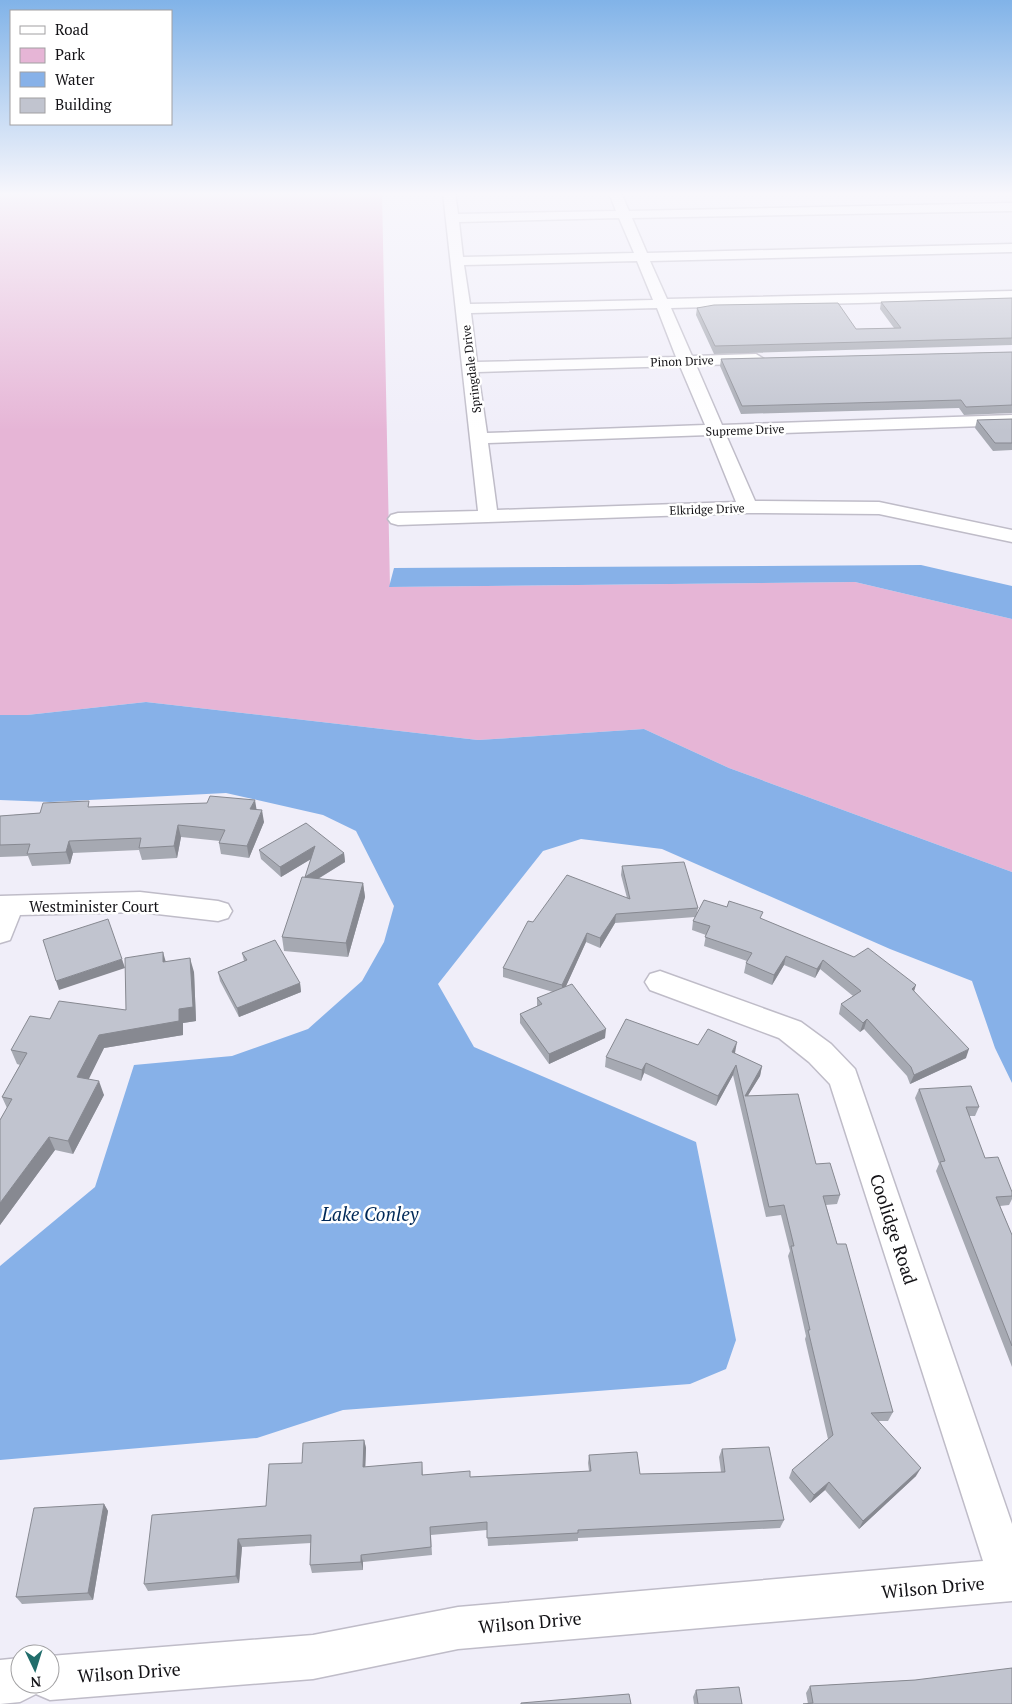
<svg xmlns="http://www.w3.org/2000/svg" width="1012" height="1704" viewBox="0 0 1012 1704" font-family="'PT Serif',serif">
	<rect width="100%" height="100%" fill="#f0eef9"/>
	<!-- green -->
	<path fill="#e6b5d6" d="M0,193H382L390,587L855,582L1012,619V872L729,768L644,729L478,740L146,702L27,715H0Z"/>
	<!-- water -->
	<path fill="#87b1e8" d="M921,565L1012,586V619L855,582L389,587L394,568Z
		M146,702L478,740L644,729L729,768L1012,872V1083L995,1048L972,981L890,949L662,849L581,839L543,851L438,984L474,1047L696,1142L736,1340L726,1369L690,1384L343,1410L257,1438L0,1460V1266L95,1187L134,1065L232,1056L308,1029L362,981L384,942L394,906L356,831L323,815L226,793L50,802L0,800V715H27Z"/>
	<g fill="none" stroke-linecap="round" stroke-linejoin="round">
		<defs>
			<path id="street" d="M443,193H455L458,214L616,211L609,193H621L629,211L1012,203V211L632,218L647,253L1012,244V252L650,261L667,299L1012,291V299L671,308L692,356L756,354L764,359L756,364L696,365L722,425L1012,415V425L726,435L755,501L879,502L1012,530V542L879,514L748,513L398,525L391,523L388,519L391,515L398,513L478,511ZM619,218L634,253L463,257L459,222ZM637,261L653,300L470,304L464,265ZM657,308L676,357L477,362L471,313ZM680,366L705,425L487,433L478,372ZM709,435L736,502L497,510L488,443Z
				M140,892L218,901L228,904L232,911L228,918L218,921L140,912L20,915L10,940L0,943V896Z
				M660,971L801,1022L831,1044L855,1069L1012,1524V1601L458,1649L313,1679L50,1700L36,1694L20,1702L0,1704V1660L20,1658V1684H50V1656L313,1635L458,1607L983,1561L830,1084L809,1062L779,1038L650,990L645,982L650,974Z"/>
		</defs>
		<!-- street casing -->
		<use href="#street" stroke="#bfbcc8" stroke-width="3"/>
		<!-- street -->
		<use href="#street" fill="#fff" fill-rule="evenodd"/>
	</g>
	<!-- wall -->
	<path fill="#a6a9b2" d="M1012,298V345L714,354L696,315L697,308L856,329L894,328L880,309L881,302Z
		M1012,352V413L964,415L959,408L741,414L720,366L721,359Z
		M1012,419V450L993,451L975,428L977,420Z
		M91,807L256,809L264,822L249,858L221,854L219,843L220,841L181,837L177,858L142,860L139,850L73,853L70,864L32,866L28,856L0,857V816L40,813Z
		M259,850L344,853L345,862L318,879L363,883L365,897L348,957L284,951L282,937L305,878L311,859L281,877L261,859Z
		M622,866L698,908L697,913L761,919L914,992L966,1058L910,1084L907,1076L864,1029L860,1032L839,1014L841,1004L853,996L820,969L815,978L784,965L772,985L744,973L746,963L747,961L704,946L706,935L692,930L693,921L695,917L615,923L600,948L586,942L566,986L605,1038L549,1064L520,1023V1014L537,1007V998L553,992L503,977V968L533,922L627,898L621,875Z
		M242,953L300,983L301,992L239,1017L220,981L218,972L244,961Z
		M166,962L194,972L196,1021L183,1023V1035L104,1048L88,1079L104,1095L73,1154L55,1150L0,1225V1120L7,1108L2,1097L20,1065L17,1064L11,1050L50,1019L126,1010Z
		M698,1045L735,1053V1054L762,1066L760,1076L748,1095L816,1164L840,1195L837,1204L826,1205L837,1244L893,1412L888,1421H878L916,1476L859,1529L825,1490L810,1503L789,1478L792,1470L828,1439L805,1339L806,1336L788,1256L790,1251L781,1215L766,1217L733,1075L716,1106L644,1073L641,1081L605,1067L606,1057Z
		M919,1089L979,1107L975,1116H969L985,1158L1012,1192V1199L1009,1205L1000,1206L1012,1235V1367L936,1171L939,1164L915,1098Z
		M364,1440L366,1448L365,1467L422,1462L423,1475L470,1477L589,1471L588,1463L589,1455L640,1474L721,1472L719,1457L722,1449L784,1520L780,1528L578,1538V1541L488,1546L487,1530L431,1535L432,1555L363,1562V1570L312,1573L310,1565L311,1543L242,1547L239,1583L148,1591L144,1584L266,1506L302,1463Z
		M104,1504L108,1511L93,1600L22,1604L16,1597Z
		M915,1680L1012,1704H808L806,1693L810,1686Z
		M696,1690L742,1704H694L693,1697Z"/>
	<!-- shaded-wall -->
	<path fill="#878991" d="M255,800L257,812L250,809Z
		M262,810L264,822L249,858L247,846Z
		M178,825L181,837L177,858L174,846Z
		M69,841L73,853L70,864L66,852Z
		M315,846L316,856L281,877L280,867Z
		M344,853L345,862L306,886L305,877Z
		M363,883L365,897L348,957L346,943Z
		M616,914L615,923L600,948V938Z
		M587,933L586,942L562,995V985Z
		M163,952L167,966L163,962Z
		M786,956L784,965L772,985L774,975Z
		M190,958L194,972L196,1021L183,1023V1035L104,1048L83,1091L77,1077L99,1035L179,1009Z
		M122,959L125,968L59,990L56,981Z
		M823,960L820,969L815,978L817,969Z
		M300,983L301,992L239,1017L237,1008Z
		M916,985L913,995L912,989Z
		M867,1019L864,1029L860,1032L863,1023Z
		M606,1029L605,1038L549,1064V1054Z
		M737,1042L735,1053L730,1062L732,1052Z
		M969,1049L966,1058L910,1084L914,1075Z
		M646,1063L644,1073L641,1081L642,1070Z
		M736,1065L733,1075L716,1106L718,1096Z
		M762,1066L760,1076L744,1102L745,1096Z
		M99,1081L104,1095L73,1154L68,1141Z
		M49,1137L55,1150L0,1225V1203Z
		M364,1440L366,1448L365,1475L363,1467Z
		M921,1468L916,1476L859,1529L863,1521Z
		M829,1482L825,1490L810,1503L814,1495Z
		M104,1504L108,1511L93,1600L88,1593Z
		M238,1539L242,1547L239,1583L236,1576Z
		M361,1555L363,1562V1570L361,1562Z"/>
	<!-- building -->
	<path fill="#c1c4cf" stroke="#878991" d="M1012,298V338L715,346L697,308L714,305L838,303L856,329L901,328L881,302Z
		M1012,352V405L966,407L961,400L742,406L721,359Z
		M1012,419V443H995L977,420Z
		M210,796L255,800L250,809L262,810L247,846L219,843L225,830L178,825L174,846L139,848L141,838L69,841L66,852L27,854L30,844L0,845V816L40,813L43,803L89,801L88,807L207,803Z
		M306,823L344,853L305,877L315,846L280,867L259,850Z
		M684,862L698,908L616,914L600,938L587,933L562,985L503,968L528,921L533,922L567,875L630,899L622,866Z
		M302,877L363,883L346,943L282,937Z
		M704,900L727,907L729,901L763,912L760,918L854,957L868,948L916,985L912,989L969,1049L914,1075L911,1067L867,1019L863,1023L841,1004L861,991L823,960L817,969L786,956L774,975L746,963L752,953L705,937L710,926L693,921Z
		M108,919L122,959L56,981L43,940Z
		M275,940L300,983L237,1008L218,972L247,960L242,953Z
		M163,952V962L190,958L193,1007L179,1009V1021L99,1035L77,1077L99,1081L68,1141L49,1137L0,1203V1120L12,1099L2,1097L27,1053L11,1050L30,1016L50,1019L59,1001L126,1010L125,958Z
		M572,984L606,1029L549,1054L520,1014L542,1004L537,998Z
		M626,1019L698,1045L708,1029L737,1042L732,1052L762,1066L745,1096L798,1094L816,1164L830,1163L840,1195L823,1196L837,1244H846L893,1412L871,1413L921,1468L863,1521L829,1482L814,1495L792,1470L833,1435L808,1330H810L791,1246H794L784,1205L769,1207L736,1065L718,1096L646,1063L642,1070L606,1057Z
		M971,1086L979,1107H966L985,1158L998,1157L1012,1192V1196L996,1197L1012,1235V1346L940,1162L945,1161L919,1089Z
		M364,1440L363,1467L422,1462V1475L470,1471V1477L591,1471L589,1455L637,1452L640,1474L725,1472L722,1449L769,1447L784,1520L578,1530V1533L487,1538V1522L430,1527L431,1547L361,1555V1562L310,1565L311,1535L238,1539L236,1576L144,1584L152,1515L266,1506L269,1464L302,1463L303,1443Z
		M104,1504L88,1593L16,1597L34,1508Z
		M1012,1668V1704H803L813,1703L810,1686L915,1680Z
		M739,1687L742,1704H698L696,1690Z
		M629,1694L631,1704H521V1703Z"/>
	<!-- sky -->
	<linearGradient id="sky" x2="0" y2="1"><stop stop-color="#81b3e8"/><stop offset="0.45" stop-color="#f8f7fc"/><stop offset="1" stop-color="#f8f7fc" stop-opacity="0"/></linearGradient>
	<rect width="1012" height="431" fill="url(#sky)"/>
	<g text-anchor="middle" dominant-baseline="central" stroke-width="5" stroke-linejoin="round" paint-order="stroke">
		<!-- far-street labels -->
		<g font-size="12" fill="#131216" stroke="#fff">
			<text transform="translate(682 361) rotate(-2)">Pinon Drive</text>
			<text transform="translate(471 369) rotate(-97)">Springdale Drive</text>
			<text transform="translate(745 430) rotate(-2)">Supreme Drive</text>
			<text transform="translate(707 509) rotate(-2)">Elkridge Drive</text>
		</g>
		<!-- street labels -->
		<g font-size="15" fill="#131216" stroke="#fff">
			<text x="94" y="906">Westminister Court</text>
		</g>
		<!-- near-street labels -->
		<g font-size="18" fill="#131216" stroke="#fff">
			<text transform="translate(894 1229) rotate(72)">Coolidge Road</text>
			<text transform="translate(933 1587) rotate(-5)">Wilson Drive</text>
			<text transform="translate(530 1622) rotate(-5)">Wilson Drive</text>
			<text transform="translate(129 1672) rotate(-4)">Wilson Drive</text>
		</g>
		<!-- near-water labels -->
		<g font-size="19" font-style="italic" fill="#002958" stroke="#fff">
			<text x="370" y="1213">Lake Conley</text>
		</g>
	</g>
	<!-- legend -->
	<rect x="10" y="10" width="162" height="115" fill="#ffffff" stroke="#a1a0a2"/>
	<rect x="20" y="26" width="25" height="8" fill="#ffffff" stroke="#a1a0a2"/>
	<text x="55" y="35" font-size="15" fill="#131216">Road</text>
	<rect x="20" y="48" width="25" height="15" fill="#e6b5d6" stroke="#a1a0a2"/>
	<text x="55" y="60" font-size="15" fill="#131216">Park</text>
	<rect x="20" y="72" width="25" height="15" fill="#87b1e8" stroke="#a1a0a2"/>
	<text x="55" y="85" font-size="15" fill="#131216">Water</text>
	<rect x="20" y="98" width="25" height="15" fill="#c1c4cf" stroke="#a1a0a2"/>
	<text x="55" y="110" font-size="15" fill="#131216">Building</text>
	<!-- north arrow -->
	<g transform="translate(35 1669) rotate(176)"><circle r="24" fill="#ffffff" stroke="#a1a0a2"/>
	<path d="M0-4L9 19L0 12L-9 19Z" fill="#216d6b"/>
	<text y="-8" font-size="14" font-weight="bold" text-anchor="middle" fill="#131216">N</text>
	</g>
</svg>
